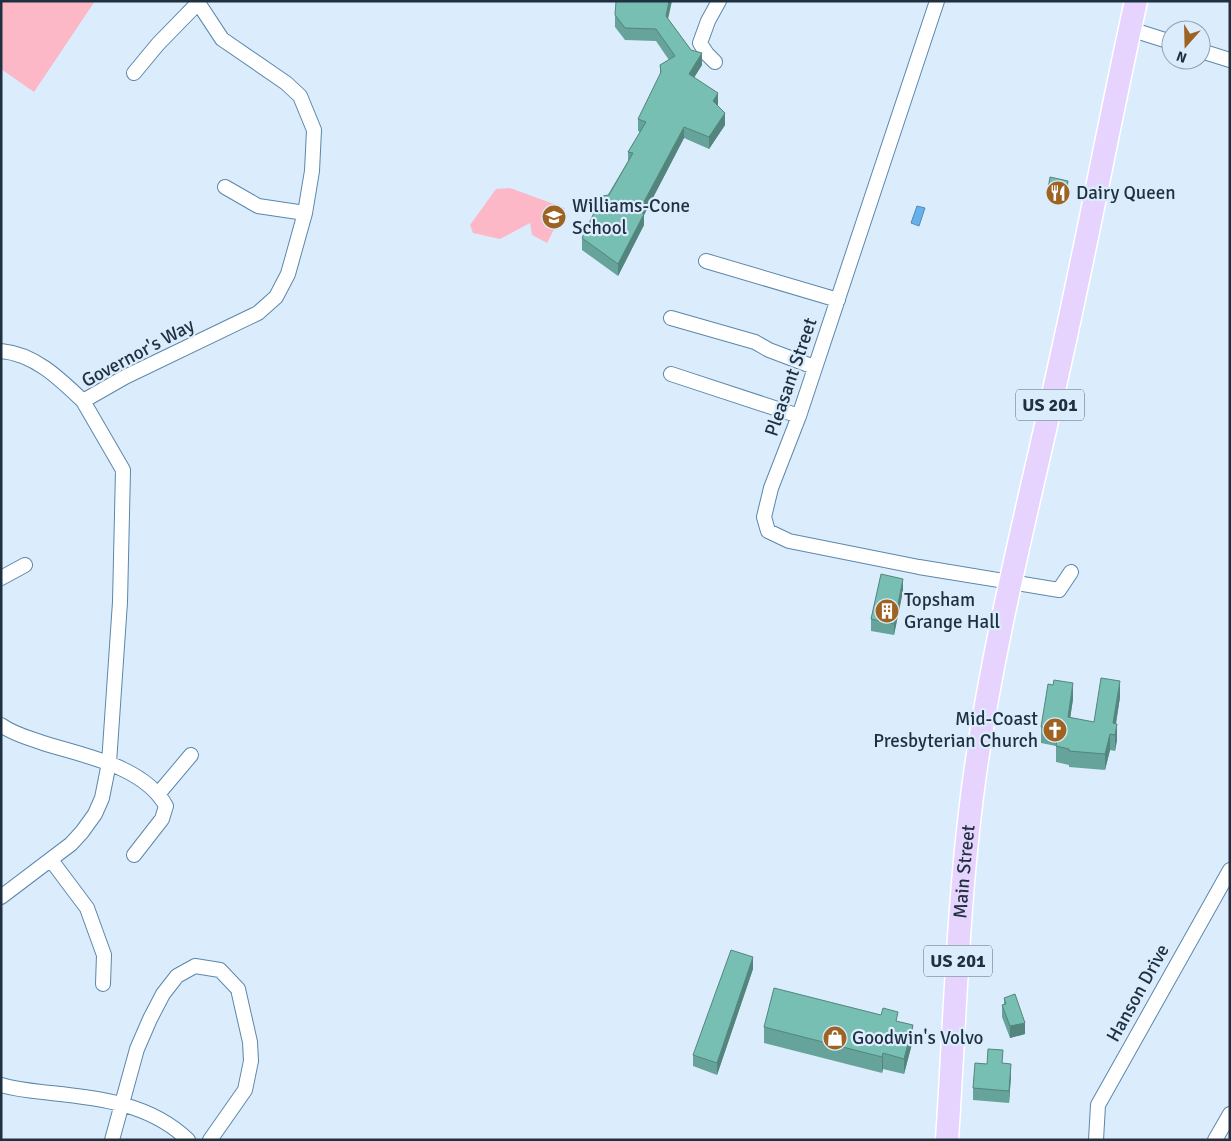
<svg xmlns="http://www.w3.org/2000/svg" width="1231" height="1141" viewBox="0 0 1231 1141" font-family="Signika,sans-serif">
	<rect width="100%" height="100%" fill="#dbedfd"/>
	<!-- green -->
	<path fill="#fcb8c7" d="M1,1H95L34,92L1,69Z
		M510,188L565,208L547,243L532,235L530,223L500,239L473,233L470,225L496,189Z"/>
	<!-- water -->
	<path fill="#66b1ec" stroke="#518bb8" d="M917,206L925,208L919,226L911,223Z"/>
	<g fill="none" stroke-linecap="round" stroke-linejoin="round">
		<defs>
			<path id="street" d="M937,1L799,416L771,488L764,517L768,531L789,541L919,567L1059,590L1071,572
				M1130,29L1171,42
				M1201,51L1230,60
				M715,62L707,54L700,43L708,21L719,1
				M134,73L158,44L198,3
				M225,187L258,206L305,213
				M706,261L838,300
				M671,318L755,342L769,350L814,367
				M1,351C35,354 60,379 83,401
				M671,374L799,416
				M1,578L25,565
				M1,725C13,734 29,738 43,743C84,756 144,766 166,806L162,819L134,855
				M159,793L191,755
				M51,860L87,908L104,955L103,984
				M1,897L71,844L82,832L95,814L102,798L109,763L120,602L123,470L83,401L125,377L258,313L276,297L288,274L305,213L312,171L314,130L300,96L286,83L222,39L197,1
				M1,1085C18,1090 33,1091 51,1093C100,1098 151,1104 188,1140
				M112,1140L137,1049L150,1019L163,994L177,976L195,966L220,970L238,989L250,1042L251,1061L245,1090L210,1140
				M1096,1140L1098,1105L1230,870
				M1215,1140L1230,1114"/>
			<g id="primary">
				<path id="s1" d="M947,1140C955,1020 958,899 974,781C994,636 1031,496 1062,354C1088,237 1110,119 1136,1"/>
			</g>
		</defs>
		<!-- street casing -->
		<use href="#street" stroke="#5b87ab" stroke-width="16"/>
		<!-- primary casing -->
		<use href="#primary" stroke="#fff" stroke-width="25"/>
		<!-- street -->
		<use href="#street" stroke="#fff" stroke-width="14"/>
		<!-- primary -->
		<use href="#primary" stroke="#e6d4fe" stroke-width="22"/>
	</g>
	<!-- wall -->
	<path fill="#66a39a" d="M615,15L668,19L702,65L694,77L718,105V106L725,125L709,149L684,138L644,215V225L618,276L582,250V238L628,161V152L640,132L638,131V119L660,76V65L669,60L656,41L625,40L615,27Z
		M1048,189H1068L1066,201L1048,197Z
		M903,591L894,635L871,631V619Z
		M1120,697L1116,724L1117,740L1115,751L1110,750L1105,770L1069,767V765L1056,762V746L1041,743V727L1073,699L1070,718L1094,722Z
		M753,969L717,1075L693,1066V1055Z
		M1004,998L1025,1034L1010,1038L1002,1017V1005L1004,1004Z
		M764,1027L913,1040L904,1074L883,1069L882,1073L764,1043Z
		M1002,1064L1011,1076L1009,1103L973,1100V1088Z"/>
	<!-- shaded-wall -->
	<path fill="#53857d" d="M669,1H672L666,28V16Z
		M702,53V65L689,86V74Z
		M718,93V105L713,113V101Z
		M725,113V125L709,149V137Z
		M684,127V138L644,215V225L618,276V264L639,211Z
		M1068,181V189L1066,201V193Z
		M903,579V591L894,635V624Z
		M1120,681V697L1114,735L1113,723Z
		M1073,683V699L1068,733V717Z
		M1117,724V740L1115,751V735Z
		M1110,734V750L1105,770V754Z
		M753,957V969L717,1075V1063Z
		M1025,1023V1034L1010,1038V1026Z
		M913,1025V1040L904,1074V1059Z
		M883,1053V1069L882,1073V1057Z
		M1011,1064V1076L1009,1103V1091Z"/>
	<!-- building -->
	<path fill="#77beb3" stroke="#53857d" d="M616,1H669L666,16L691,50L702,53L689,74L718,93L713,101L725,113L709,137L684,127L639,211L644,214L618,264L582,238L602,196L609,195L633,153L628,152L646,122L638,119L661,72L660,65L675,56L656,29L625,28L615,15Z
		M1050,177L1068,181L1066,193L1048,189Z
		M881,574L903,579L894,624L871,619Z
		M1101,678L1120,681L1113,723L1117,724L1115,735L1110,734L1105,754L1069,751V749L1056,746L1059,730L1041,727L1048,684L1053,685L1054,680L1073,683L1068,717L1094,722Z
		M731,950L753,957L717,1063L693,1055Z
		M774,988L881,1015L883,1008L898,1012L896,1021L913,1025L904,1059L883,1053L882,1057L764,1027Z
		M1015,994L1025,1023L1010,1026L1002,1005L1006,1004L1004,998Z
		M988,1049L1003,1050L1002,1063L1011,1064L1009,1091L973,1088L975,1063L987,1064Z"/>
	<!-- icons -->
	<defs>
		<symbol id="restaurant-disc" viewBox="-11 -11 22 22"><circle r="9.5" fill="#9e6323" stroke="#dbedfd"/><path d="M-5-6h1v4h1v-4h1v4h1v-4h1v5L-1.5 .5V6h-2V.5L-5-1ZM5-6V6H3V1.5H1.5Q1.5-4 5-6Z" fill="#fff"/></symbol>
		<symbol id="school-disc" viewBox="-11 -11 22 22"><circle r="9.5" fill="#9e6323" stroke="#dbedfd"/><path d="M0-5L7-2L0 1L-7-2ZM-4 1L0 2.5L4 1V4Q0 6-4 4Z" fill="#fff"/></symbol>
		<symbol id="building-disc" viewBox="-11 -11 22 22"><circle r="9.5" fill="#9e6323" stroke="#dbedfd"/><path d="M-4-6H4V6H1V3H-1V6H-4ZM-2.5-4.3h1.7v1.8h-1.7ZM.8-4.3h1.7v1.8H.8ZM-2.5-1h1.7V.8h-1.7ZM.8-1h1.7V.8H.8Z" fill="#fff"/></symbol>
		<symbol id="church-disc" viewBox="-11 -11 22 22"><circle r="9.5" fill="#9e6323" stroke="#dbedfd"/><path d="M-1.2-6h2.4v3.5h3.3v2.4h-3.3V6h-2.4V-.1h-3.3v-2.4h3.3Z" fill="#fff"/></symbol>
		<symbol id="shop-disc" viewBox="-11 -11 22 22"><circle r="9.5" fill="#9e6323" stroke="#dbedfd"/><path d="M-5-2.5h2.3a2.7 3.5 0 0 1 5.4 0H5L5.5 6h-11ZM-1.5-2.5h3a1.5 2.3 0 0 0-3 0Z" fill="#fff"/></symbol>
	</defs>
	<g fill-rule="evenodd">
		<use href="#restaurant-disc" x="1044" y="179" width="28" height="28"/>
		<use href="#school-disc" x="540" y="203" width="28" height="28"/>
		<use href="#building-disc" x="873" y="597" width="28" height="28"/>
		<use href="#church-disc" x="1041" y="716" width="28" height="28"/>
		<use href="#shop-disc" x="821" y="1024" width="28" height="28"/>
	</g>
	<g text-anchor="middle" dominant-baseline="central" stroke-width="4.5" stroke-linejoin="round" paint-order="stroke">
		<!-- shield labels -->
		<g fill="#dbedfd" stroke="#576979" stroke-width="1">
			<rect x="1016" y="389.5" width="68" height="31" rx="4"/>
			<rect x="924" y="945.5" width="68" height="31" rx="4"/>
		</g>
		<g font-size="18" font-weight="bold" fill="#1f3140">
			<text x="1050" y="405">US 201</text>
			<text x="958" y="961">US 201</text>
		</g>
		<!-- poi labels -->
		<g font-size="19" fill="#1f3140" stroke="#dbedfd" text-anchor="start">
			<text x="1076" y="193">Dairy Queen</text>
			<text x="572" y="206">Williams-Cone<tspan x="572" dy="22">School</tspan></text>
			<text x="904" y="600">Topsham<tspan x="904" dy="22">Grange Hall</tspan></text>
			<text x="1038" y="719" text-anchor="end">Mid-Coast<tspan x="1038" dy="22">Presbyterian Church</tspan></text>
			<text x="852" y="1038">Goodwin's Volvo</text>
		</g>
		<!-- street labels -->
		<g font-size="19" fill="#1f3140" stroke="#dbedfd">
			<text transform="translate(138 353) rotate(-28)">Governor's Way</text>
			<text transform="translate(791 377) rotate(-71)">Pleasant Street</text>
			<text stroke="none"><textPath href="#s1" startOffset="269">Main Street</textPath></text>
			<text transform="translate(1138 993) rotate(-61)">Hanson Drive</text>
		</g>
	</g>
	<!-- border -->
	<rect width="1231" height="1141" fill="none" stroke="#1f3140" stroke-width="5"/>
	<!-- north arrow -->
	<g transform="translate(1186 45) rotate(200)"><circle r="24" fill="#dbedfd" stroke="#90a2b1"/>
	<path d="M0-4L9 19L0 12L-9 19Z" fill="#9e6323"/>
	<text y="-8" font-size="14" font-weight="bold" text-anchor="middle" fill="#1f3140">N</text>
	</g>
</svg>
